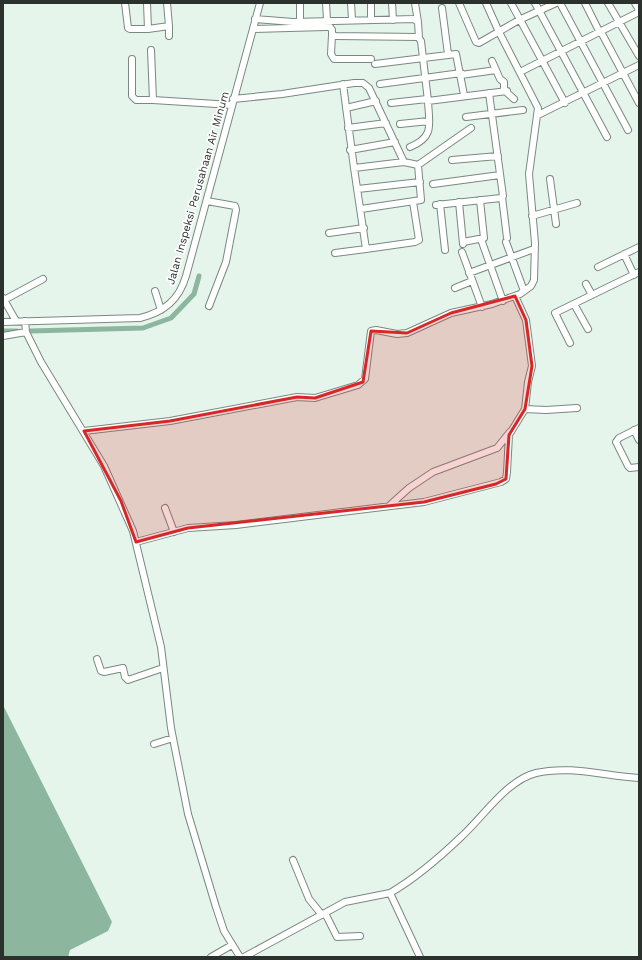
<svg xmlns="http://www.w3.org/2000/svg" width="642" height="960" viewBox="0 0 642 960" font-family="'Work Sans',sans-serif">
	<rect width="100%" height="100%" fill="#e5f5eb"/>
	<!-- water -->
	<path fill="#8db69e" d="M3,705L112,922L108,931L70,950L68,957H3Z"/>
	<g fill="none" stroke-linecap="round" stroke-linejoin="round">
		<!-- canal -->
		<path stroke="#8db69e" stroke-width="5" d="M3,331H17
			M30,331L143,328L171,318L194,294L199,276"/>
		<defs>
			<path id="minor" d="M125,3L128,28L130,29H148L147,3
				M300,3V22
				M326,3L327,20
				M351,3L352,20
				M371,3V20
				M392,3L393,20
				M415,3L418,22
				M459,3L476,42L479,43L519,20L556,3
				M511,3L565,103
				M535,3L607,137
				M560,3L628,130
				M585,3L600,33
				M608,3L639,56
				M635,3L639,10
				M442,8L448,54
				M255,19L293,22L414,19L418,22L419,38
				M169,26V36
				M148,29L169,26L167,3
				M253,29L325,27H330L332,30V35L336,36L418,37L421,41L428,101L507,91
				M601,32L639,103
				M332,35L331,54L334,59H371
				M151,50L153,100
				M132,59V96L136,100H153L232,105
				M492,61L500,79L504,82V90L514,99
				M375,64L456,54L464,95
				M520,72L639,12
				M461,75L496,70
				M343,84L354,168L404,162L418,165L471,128
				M380,84L461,73
				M233,99L282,94L354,83H363L369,88L404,162
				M391,103L427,99
				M346,108L376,101
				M538,115L639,65
				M466,117L523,110
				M400,124L429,121
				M348,128L386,123
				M410,147C435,137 429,124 428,101
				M350,150L395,142
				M452,160L498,156
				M550,179L556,224
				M433,184L500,175
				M358,189L420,182
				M502,197L507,238
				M207,201L235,206L236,210L226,262L209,306
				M459,202L463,244
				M440,204L445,250
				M436,205L501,198L503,196L489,93
				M361,209L421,200L418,165
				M532,216L577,203
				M329,233L364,228
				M463,242L484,238L480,200
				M482,242L503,301
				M506,242L524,291
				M366,249L415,242L419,240L413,202
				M462,252L482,307
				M335,253L366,249L354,168
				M624,254L634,275
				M598,267L639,247
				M469,273L534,249
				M586,284L592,295
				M455,288L472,281
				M155,291L161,310
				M3,298L16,321
				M4,300L43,279
				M574,304L588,329
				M25,321L26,332L41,362L104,466L133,531L161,647L171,728L188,814L216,907L224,931L240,957
				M3,322L140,318C164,312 179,300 186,276L260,3
				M3,336L26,332
				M570,343L555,313L639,272
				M525,409L546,410L577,408
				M639,428L619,438L616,442L628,466L630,468L639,467
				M634,430L639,440
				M84,431L170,421L297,397L315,398L358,385L365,379L371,331L376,330L397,334L407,333L451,313L492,304L520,294L531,286L534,280L535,243L529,174L538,108L499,32L486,3
				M389,506L409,488L433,472L497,448L510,432
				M165,508L174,532
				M136,542L188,528L236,525L424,502L501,482L506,479L507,472L509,435L525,409L528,382L532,366L526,320L515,296
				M97,659L101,671L104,672L123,668L125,677L128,680L163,668
				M154,744L173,738
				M293,860L309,899L322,915
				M390,893C416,878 439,858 461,837C483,817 507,780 536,773C570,765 605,776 639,778
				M325,913L337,937L360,936
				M211,957L232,945
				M244,957L345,902L390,893L420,957"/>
		</defs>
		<!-- minor casing -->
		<use href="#minor" stroke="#7a8980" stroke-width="8"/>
		<!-- minor -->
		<use href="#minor" stroke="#fff" stroke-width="6"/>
	</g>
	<!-- marked area -->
	<path fill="#d62828" fill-opacity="0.2" stroke="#d62828" stroke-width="3" stroke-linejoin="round" d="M515,296L526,320L532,366L525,409L509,435L506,479L496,484L424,502L188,528L136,542L121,501L84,431L170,421L297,397L315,398L363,382L371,331L407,333L451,313Z"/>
	<g text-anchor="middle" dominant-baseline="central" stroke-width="3.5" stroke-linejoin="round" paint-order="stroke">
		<!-- street labels -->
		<g font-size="11" fill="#2b312d" stroke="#fff">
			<text transform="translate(198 188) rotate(-74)">Jalan Inspeksi Perusahaan Air Minum</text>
		</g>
	</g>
	<!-- border -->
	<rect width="642" height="960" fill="none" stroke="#2b312d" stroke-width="8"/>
</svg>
